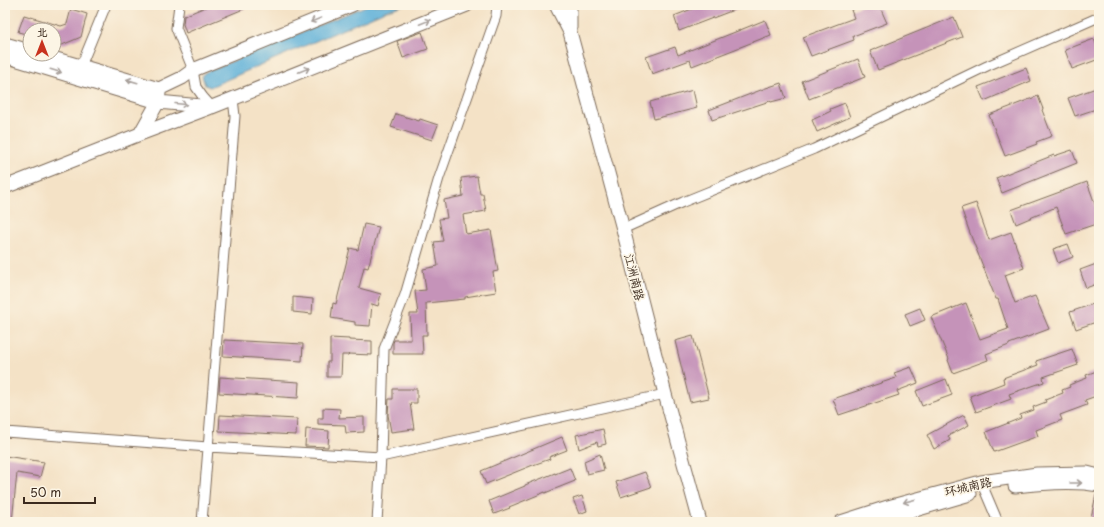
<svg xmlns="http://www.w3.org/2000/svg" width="1104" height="527" viewBox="0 0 1104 527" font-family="'Playpen Sans','LXGW WenKai TC',sans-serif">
	<rect width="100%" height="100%" fill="#fcf5e5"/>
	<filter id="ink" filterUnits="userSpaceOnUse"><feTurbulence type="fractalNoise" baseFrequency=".025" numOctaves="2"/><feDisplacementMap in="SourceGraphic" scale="8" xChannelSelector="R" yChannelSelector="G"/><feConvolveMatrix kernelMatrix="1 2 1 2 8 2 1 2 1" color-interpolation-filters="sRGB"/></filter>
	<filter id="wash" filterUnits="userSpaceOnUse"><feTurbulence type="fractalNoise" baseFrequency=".012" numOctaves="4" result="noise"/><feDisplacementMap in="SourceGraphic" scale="16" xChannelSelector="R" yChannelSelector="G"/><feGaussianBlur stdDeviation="0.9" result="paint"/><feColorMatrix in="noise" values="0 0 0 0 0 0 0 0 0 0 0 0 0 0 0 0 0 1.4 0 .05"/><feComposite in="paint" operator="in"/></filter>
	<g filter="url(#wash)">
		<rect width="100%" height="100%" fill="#f4e2c6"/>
		<!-- water -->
		<path fill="#5eb1d9" stroke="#4c6e7c" d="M368,5H403L385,11L210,87L205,85L202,76L204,73Z"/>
		<g id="blocks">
			<!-- building -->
			<path fill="#c593b9" d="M210,5H253L186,33L183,24L184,16Z
				M702,5H744V6L679,31L674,16Z
				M864,5H879L887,23L853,36L854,40L811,56L803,37L854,18L851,10Z
				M71,9L87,14L81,37L62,45L54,42V30H30V35L18,32L24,15L61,26L67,24Z
				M954,17L962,37L878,70L870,51Z
				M765,20L771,35L692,66L690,60L652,74L646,57L675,47L678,55Z
				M422,32L428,49L403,58L397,41Z
				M1094,39L1099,51V59L1072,69L1065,50Z
				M858,59L865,77L809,99L802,81Z
				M1026,68L1031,81L984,101L978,87Z
				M781,83L786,98L771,102L770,101L712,120L709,110L766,88Z
				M1099,87V108L1075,116L1068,98Z
				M693,90L697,108L654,119L650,102Z
				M1038,96L1043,109L1042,110L1052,136L1036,142L1037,144L1005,156L989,115Z
				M845,103L850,117L817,132L812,120L831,111L830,109Z
				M396,114L419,121L420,119L438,125L432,140L391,127Z
				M1072,150L1077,163L1002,193L996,178L1054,155V156Z
				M477,176L480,194H483L486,211L463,215L466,234L491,230L498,271L493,272L496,292L465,297V299L426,303L427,335H422L423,354H393V343L394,340H411L410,314H418L415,291L426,290L423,269L438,266L434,242L443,241L439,219L447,218L444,200L463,196L461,178Z
				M1087,182L1099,215V223L1066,234L1056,207L1016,224L1011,210Z
				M976,203L989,240L1011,232L1024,268L1005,275L1015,303L1035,296L1049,329L1009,344V345L986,354L988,360L953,373L948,360L949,359L931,317L966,303L980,339L1008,329L998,299H996L971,236L961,208Z
				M364,224L379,227L368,268L364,267L359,288L381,294L378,306L372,304L370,326L355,325V322L331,318L333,303L336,304L350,248L358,250Z
				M1068,244L1073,257L1058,263L1053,249Z
				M1099,263V283L1086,288L1080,270Z
				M293,297L313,299L312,314L293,312Z
				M1099,302V321L1076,329L1070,312Z
				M920,308L925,320L910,326L905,314Z
				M693,336L709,398L690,402L675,341Z
				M330,338L349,339V340L372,341V355L349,354L348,355H342L341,377H327V362H330Z
				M224,340L303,344L302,361L223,356Z
				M1072,349L1078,365L1043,377L1044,382L1009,394L1011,399L976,412L970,396L1004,383L1003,378L1038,365L1036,361Z
				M911,367L918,383L897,391L899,395L839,415L833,399L896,378L894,373Z
				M1099,370V395L1085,400L1087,405L1060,415L1062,420L1036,430L1038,436L994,452L986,432L1021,418L1020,415L1034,410L1033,407L1046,402L1045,400L1063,393L1062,390L1070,387L1069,385L1087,378L1086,375Z
				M220,377L299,382L298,398L219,393Z
				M946,379L952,395L922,406L916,391Z
				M393,389H417V403H410L414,429L391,432L388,415L389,399H393Z
				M323,408L340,409L339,418L364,417V432L346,433L345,425L318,424V418H323Z
				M220,415L297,419L296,435L219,431Z
				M964,415L969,425L948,436L950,440L934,449L927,435Z
				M306,429L329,431L328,447L305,446Z
				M603,429L606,444L598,446L597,442L579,449L576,435Z
				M562,437L567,450L549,457L550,459L533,465L486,484L481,471Z
				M600,454L604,470L587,474L584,461Z
				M5,456L44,462L40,477L17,473L12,522H5Z
				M570,468L575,481L545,493V492L526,500L509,507L510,508L494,514L489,501L525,486V485L555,473V474Z
				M645,472L651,487L621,497L616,482Z
				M1096,495H1099V522H1090Z
				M582,496L587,511L579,514L573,499Z"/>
		</g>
	</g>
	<g filter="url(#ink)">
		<use href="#blocks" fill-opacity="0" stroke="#7c6a59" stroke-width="1"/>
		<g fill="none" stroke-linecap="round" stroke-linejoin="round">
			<defs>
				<path id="street" d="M179,5L176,28L193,70L196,87L203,97L212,107
					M81,66L106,5
					M623,229L683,202L814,149L987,66L1099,17
					M5,432L208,447L381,457L665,394
					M981,482L998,522
					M202,522L235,116L233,99
					M377,522L381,457L384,349L405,295L439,178L496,16L497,5"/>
				<path id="secondary" d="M556,5L570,32L623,229L665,394L700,522
					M570,5V28
					M5,44L30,51
					M39,54L159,89L182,78L193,70L352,5
					M5,56L158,102L212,107L467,5
					M140,134L209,108
					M5,187L140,134L158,102L159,93
					M1015,486C1040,483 1074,480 1099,485
					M841,522L888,507L981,482L1037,474L1087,473L1099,476
					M874,522L970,494"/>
			</defs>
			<!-- street casing -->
			<use href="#street" stroke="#7c6a59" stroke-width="11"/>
			<!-- secondary casing -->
			<use href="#secondary" stroke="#7c6a59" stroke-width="15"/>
			<!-- street -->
			<use href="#street" stroke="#fff" stroke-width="9"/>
			<!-- secondary -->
			<use href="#secondary" stroke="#fff" stroke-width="13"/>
		</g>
		<!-- one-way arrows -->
		<defs><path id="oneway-shaft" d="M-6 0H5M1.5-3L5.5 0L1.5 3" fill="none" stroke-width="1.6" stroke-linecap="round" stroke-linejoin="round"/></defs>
		<g stroke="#a79f9a">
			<use href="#oneway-shaft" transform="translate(316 20) rotate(158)"/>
			<use href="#oneway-shaft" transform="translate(425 22) rotate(-22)"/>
			<use href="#oneway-shaft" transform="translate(304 70) rotate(-22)"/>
			<use href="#oneway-shaft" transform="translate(56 71) rotate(17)"/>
			<use href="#oneway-shaft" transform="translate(132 81) rotate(-164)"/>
			<use href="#oneway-shaft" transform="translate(181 104) rotate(5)"/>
			<use href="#oneway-shaft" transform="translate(1076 483)"/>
			<use href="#oneway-shaft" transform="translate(909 501) rotate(165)"/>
		</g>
	</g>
	<g text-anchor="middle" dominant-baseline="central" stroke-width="3.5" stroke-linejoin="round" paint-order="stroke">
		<!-- street labels -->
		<g font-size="12" fill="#3b2a1e" stroke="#fcf5e5">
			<text transform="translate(635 277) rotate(76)">江洲南路</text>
			<text transform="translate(968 486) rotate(-13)">环城南路</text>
		</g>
	</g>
	<!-- margin -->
	<rect width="1104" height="527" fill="none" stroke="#fcf5e5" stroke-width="20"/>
	<!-- north arrow -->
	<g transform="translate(42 42)"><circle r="19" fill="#fcf5e5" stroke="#afa495"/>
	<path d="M0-3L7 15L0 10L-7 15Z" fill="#c8321e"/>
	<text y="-6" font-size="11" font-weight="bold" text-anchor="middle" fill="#3b2a1e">北</text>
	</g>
	<!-- scale -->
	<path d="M24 497v6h71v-6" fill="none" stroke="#3b2a1e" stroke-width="2"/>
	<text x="30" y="497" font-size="12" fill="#3b2a1e" stroke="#fcf5e5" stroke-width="3" paint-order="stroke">50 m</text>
</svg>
